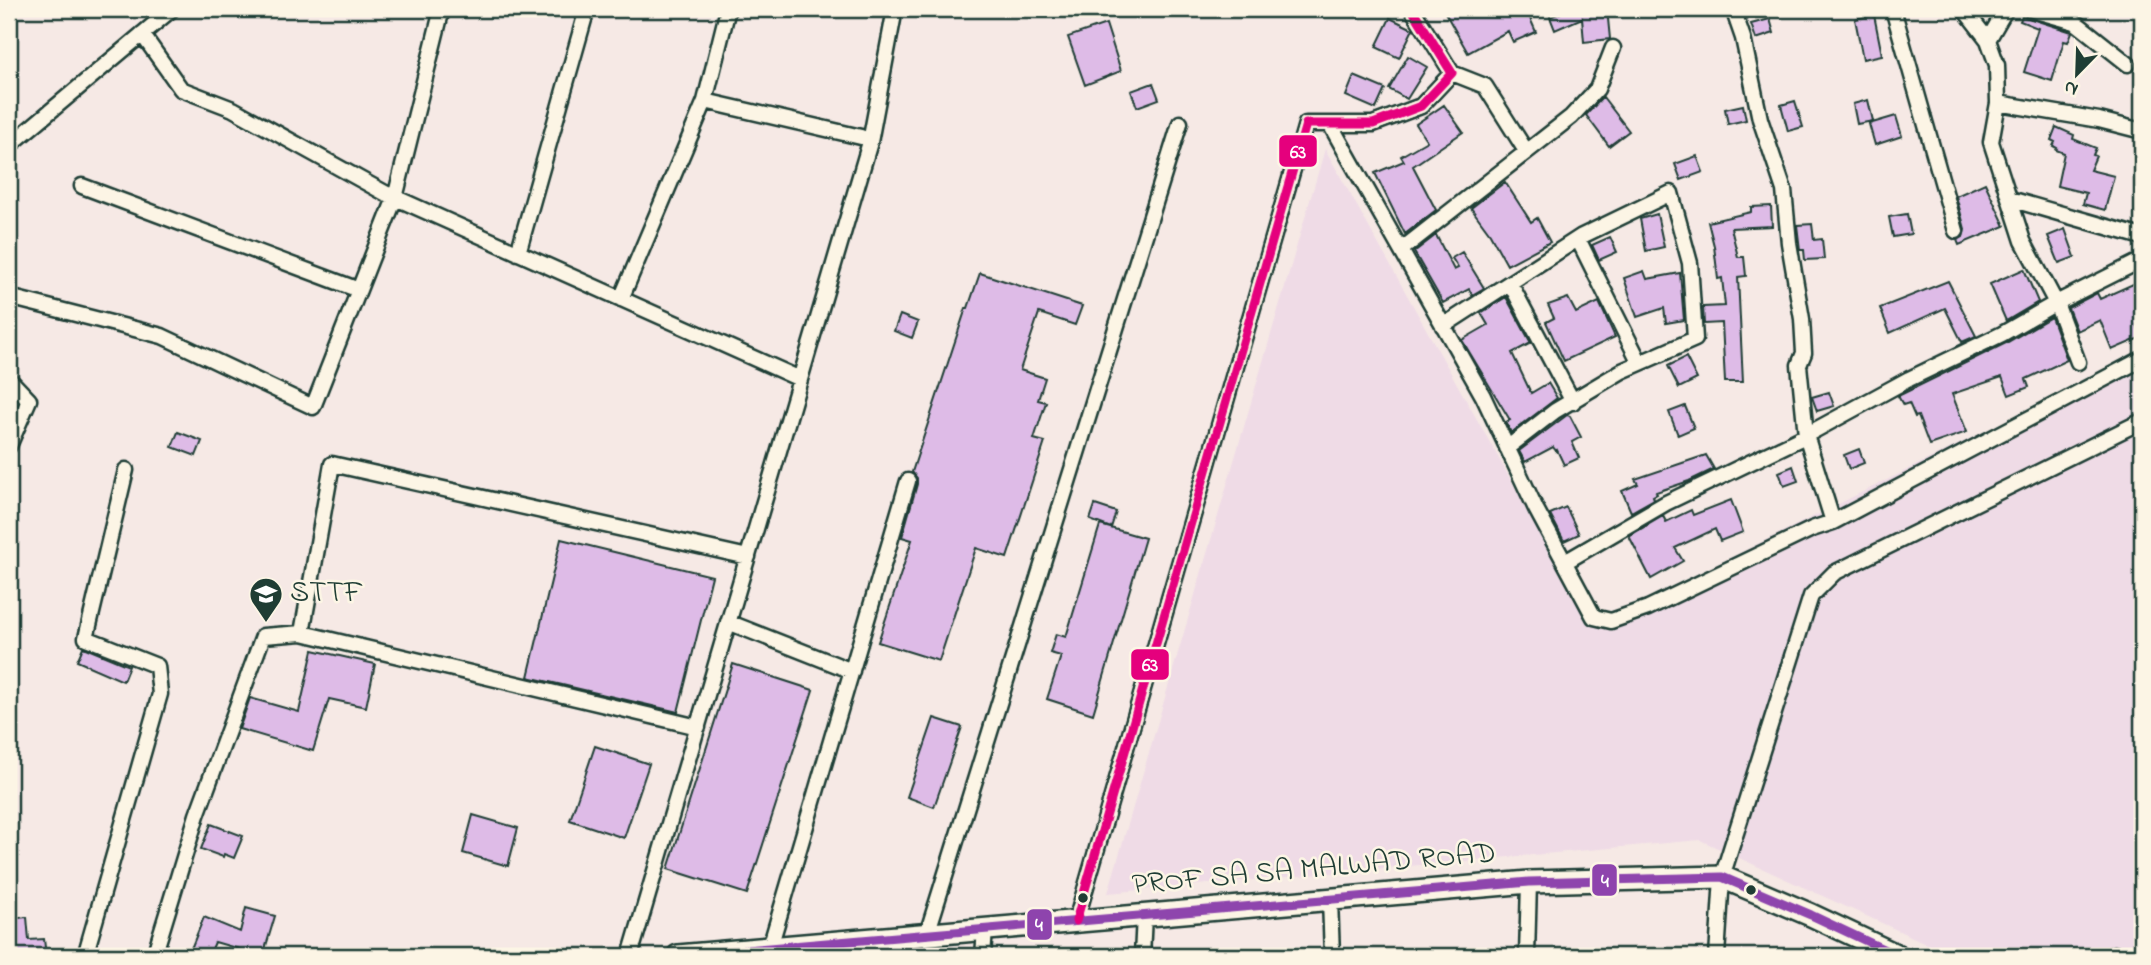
<svg xmlns="http://www.w3.org/2000/svg" width="2151" height="965" viewBox="0 0 2151 965" font-family="'Indie Flower',sans-serif">
	<rect width="100%" height="100%" fill="#f6e9e5"/>
	<filter id="ink" filterUnits="userSpaceOnUse"><feTurbulence type="fractalNoise" baseFrequency=".0143" numOctaves="2"/><feDisplacementMap in="SourceGraphic" scale="14" xChannelSelector="R" yChannelSelector="G"/><feConvolveMatrix kernelMatrix="1 2 1 2 8 2 1 2 1" color-interpolation-filters="sRGB"/></filter>
	<g filter="url(#ink)">
		<!-- built -->
		<path fill="#efdbe6" d="M1325,149L1593,626L2142,353V956H1954L1700,840L1108,893Z"/>
		<!-- building -->
		<path fill="#debbe7" stroke="#1f3d34" stroke-width="2" d="M1443,9H1526L1536,32L1513,42L1508,31L1468,53Z
			M1569,9H1607L1610,39L1584,42L1582,18L1555,30L1550,17Z
			M1874,15L1882,55L1863,59L1855,19Z
			M2022,16L2072,32L2068,42L2064,41L2052,81L2024,72L2038,28L2020,21Z
			M1390,18L1413,29L1399,58L1376,47Z
			M1770,19L1774,33L1756,39L1751,24Z
			M1106,24L1121,71L1085,85L1068,37Z
			M1408,56L1427,67L1407,99L1389,89Z
			M1354,76L1385,89L1376,109L1346,96Z
			M1153,83L1159,99L1137,107L1131,91Z
			M1603,97L1629,131L1609,146L1586,115Z
			M1868,100L1873,121L1857,124L1853,104Z
			M1795,101L1803,127L1788,131L1781,105Z
			M1444,105L1463,132L1413,166L1436,210L1405,234L1375,173L1404,161L1401,156L1427,141L1416,124Z
			M1743,105L1746,120L1728,124L1725,109Z
			M1896,116L1902,136L1875,145L1869,124Z
			M2056,127L2074,135L2073,139L2096,148L2093,155L2096,156L2090,170L2114,176L2105,210L2083,204L2086,193L2057,186L2064,153L2056,150L2057,148L2053,146L2055,142L2051,140Z
			M1697,156L1703,172L1681,180L1675,164Z
			M1505,182L1531,222L1537,218L1550,242L1507,265L1490,234L1471,208Z
			M1985,183L2005,226L1959,245L1957,240L1963,237L1965,229L1956,196Z
			M1771,206L1772,226L1731,228L1738,257H1744L1746,276L1738,277L1743,382H1725L1722,323L1704,324L1703,307L1725,306L1722,278L1718,279L1714,246L1708,222L1751,212V207Z
			M1657,214L1664,247L1646,251L1640,219Z
			M1907,214L1911,234L1893,237L1889,217Z
			M1812,224L1814,240L1822,239L1824,259L1805,260L1804,250H1800L1797,225Z
			M2065,229L2075,257L2059,263L2048,236Z
			M1436,235L1454,270L1458,268L1452,258L1462,252L1484,288L1472,295L1469,289L1443,303L1414,252Z
			M1610,237L1617,252L1599,260L1592,245Z
			M2024,269L2038,302L2006,321L1990,284Z
			M1644,271L1647,279L1680,273L1684,320L1666,323L1664,308L1637,317L1624,278Z
			M980,273L1082,306L1075,325L1039,313L1020,370L1045,378L1038,400L1046,402L1034,439L1045,442L1007,558L976,548L939,661L878,642L912,540L902,537L917,484V478L912,472L966,308H968Z
			M2142,280V323L2137,325L2142,337L2112,350L2100,320L2077,331L2068,308L2097,293L2100,299Z
			M1948,281L1976,336L1962,342L1945,308L1890,333L1880,308Z
			M1506,297L1531,343L1512,353L1531,393L1548,383L1557,398L1511,433L1506,422L1510,420L1462,340L1488,325L1481,313Z
			M1568,298L1576,313L1599,302L1615,337L1564,361L1546,322L1554,318L1548,305Z
			M900,315L918,322L912,338L894,331Z
			M2051,317L2067,360L2026,379L2029,387L2009,395L2002,377L1952,394L1967,432L1929,445L1918,416L1915,417L1909,403L1903,405L1898,396L2006,343Z
			M1686,357L1697,379L1679,388L1668,366Z
			M1829,392L1834,406L1817,411L1812,397Z
			M1685,406L1694,428L1678,435L1669,412Z
			M1567,415L1570,416L1581,437L1572,442L1579,458L1564,465L1557,450L1556,451L1553,447L1525,462L1519,451Z
			M178,432L202,441L196,456L172,447Z
			M1859,449L1864,463L1849,469L1844,455Z
			M1706,455L1714,469L1689,481L1656,492L1657,494L1653,496L1654,499L1631,512L1622,491L1638,484L1635,479Z
			M1793,466L1798,481L1784,486L1779,472Z
			M1731,500L1743,532L1720,541L1715,529L1675,548L1683,561L1651,579L1629,536L1663,516L1666,522L1691,510L1693,515Z
			M1095,505L1116,512L1111,528L1090,520Z
			M1566,507L1579,534L1564,541L1550,514Z
			M1100,525L1145,538L1093,714L1047,699L1061,656L1050,653L1056,634L1066,637Z
			M561,539L712,576L678,712L528,677Z
			M83,647L129,666L123,681L77,661Z
			M313,650L375,664L366,707L329,699L313,751L239,729L250,698L299,712Z
			M733,664L813,690L747,894L668,869Z
			M934,718L962,727L934,807L907,797Z
			M595,746L649,764L624,838L570,820Z
			M473,815L518,828L508,866L463,853Z
			M211,824L243,836L234,858L224,854L223,857L201,849Z
			M246,908L275,916L263,956L215,942L209,956H188L204,917L240,932Z
			M27,917L29,940L44,939L46,956H9V919Z"/>
		<g fill="none" stroke-linecap="round" stroke-linejoin="round">
			<defs>
				<path id="street" d="M1733,9L1743,38L1760,119L1784,190L1789,243L1802,319L1804,353L1799,365L1806,435L1833,522
					M1893,9L1956,231
					M1964,9L1988,40L1997,65L1998,103L1991,142L2023,241L2056,303L2078,362
					M2029,9L2075,22L2128,64
					M142,34L181,89L233,109L385,193L800,379
					M1988,40L2006,9
					M1452,73L1485,86L1526,151
					M705,101L861,137
					M1998,103L2099,120L2142,131
					M1330,124L1483,396L1536,509L1594,617L1611,621L1648,608L1812,529L1833,522L2142,359
					M9,146L172,9
					M82,186L359,290
					M2010,199L2142,237
					M1578,239L1640,363
					M1401,250L1571,117L1597,89L1613,48
					M518,253L587,9
					M1510,283L1573,402
					M9,297L162,336L313,407L395,198L442,9
					M621,299L705,101L728,9
					M1443,326L1582,236L1671,193L1690,263L1695,339L1622,371L1555,411L1507,448
					M9,379L29,400L9,446
					M1565,562L1666,503L1797,440L1909,379L2002,334L2056,303L2142,260
					M728,622L852,671
					M698,727L302,633L332,464L748,557
					M1330,899L1332,956
					M1076,921L1306,124H1373L1421,106L1452,73L1412,9
					M927,934L1180,123
					M770,947L908,481
					M2114,954L2125,956
					M85,956L160,694L157,666L86,638L126,470
					M154,956L197,815L263,636L302,633
					M630,956L870,142L895,9
					M983,956L985,929
					M1142,956L1144,915
					M1527,956L1529,882
					M1717,956L1722,877L1811,596L1834,573L2142,421"/>
				<path id="secondary" d="M678,956L1529,882L1722,877L1811,915L1898,956"/>
			</defs>
			<!-- street casing -->
			<use href="#street" stroke="#1f3d34" stroke-width="19"/>
			<!-- secondary casing -->
			<use href="#secondary" stroke="#1f3d34" stroke-width="26"/>
			<!-- street -->
			<use href="#street" stroke="#fcf5e5" stroke-width="14"/>
			<!-- secondary -->
			<use href="#secondary" stroke="#fcf5e5" stroke-width="21"/>
			<defs>
				<path id="bus-1" d="M678,956L1529,882L1722,877L1811,915L1898,956"/>
				<path id="bus-2" d="M1076,921L1306,124H1373L1421,106L1452,73L1412,9"/>
			</defs>
			<!-- bus-1 casing -->
			<use href="#bus-1" stroke="#fcf5e5" stroke-width="14"/>
			<!-- bus-2 casing -->
			<use href="#bus-2" stroke="#fcf5e5" stroke-width="14"/>
			<!-- bus-1 -->
			<use href="#bus-1" stroke="#8e44ad" stroke-width="9"/>
			<!-- bus-2 -->
			<use href="#bus-2" stroke="#e5007d" stroke-width="9"/>
		</g>
	</g>
	<!-- icons -->
	<defs>
		<symbol id="university-pin" viewBox="-11 -11 22 30"><path d="M0 17L-7.5 6A9.5 9.5 0 1 1 7.5 6Z" fill="#1f3d34" stroke="#fcf5e5"/><path d="M0-5L7-2L0 1L-7-2ZM-4 1L0 2.5L4 1V4Q0 6-4 4Z" fill="#fff"/></symbol>
	</defs>
	<g fill-rule="evenodd">
		<use href="#university-pin" x="247" y="575" width="38" height="52"/>
	</g>
	<!-- markers -->
	<g fill="#1f3d34" stroke="#fcf5e5" stroke-width="2.5">
		<circle cx="1751" cy="890" r="6"/>
		<circle cx="1083" cy="898" r="6"/>
	</g>
	<g text-anchor="middle" dominant-baseline="central" stroke-width="5" stroke-linejoin="round" paint-order="stroke">
		<!-- poi labels -->
		<g font-size="30" fill="#1f3d34" stroke="#fcf5e5" text-anchor="start">
			<text x="290" y="594">STTF</text>
		</g>
		<!-- street labels -->
		<g font-size="30" fill="#1f3d34" stroke="#fcf5e5">
			<text transform="translate(1314 870) rotate(-5)">PROF SA SA MALWAD ROAD</text>
		</g>
	</g>
	<g stroke="#fcf5e5" stroke-width="2.5">
		<rect x="1278" y="134" width="40" height="34" rx="7" fill="#e5007d"/>
		<rect x="1130" y="648" width="40" height="33" rx="7" fill="#e5007d"/>
		<rect x="1591" y="863" width="27" height="34" rx="7" fill="#8e44ad"/>
		<rect x="1026" y="908" width="27" height="33" rx="7" fill="#8e44ad"/>
	</g>
	<g font-size="19" text-anchor="middle" font-weight="bold" fill="#fff">
		<text x="1298" y="158">63</text>
		<text x="1150" y="671">63</text>
		<text x="1605" y="887">4</text>
		<text x="1039" y="931">4</text>
	</g>
	<!-- margin -->
	<rect width="2151" height="965" fill="none" stroke="#fcf5e5" stroke-width="35"/>
	<rect x="18" y="18" width="2116" height="930" fill="none" stroke="#1f3d34" stroke-width="2.5" filter="url(#ink)"/>
	<!-- north arrow -->
	<g transform="translate(2077 74) rotate(203)" stroke="#fcf5e5" stroke-width="5" paint-order="stroke">
	<path d="M0-5L12 26L0 18L-12 26Z" fill="#1f3d34"/>
	<text y="-10" font-size="19" font-weight="bold" text-anchor="middle" fill="#1f3d34">N</text>
	</g>
</svg>
